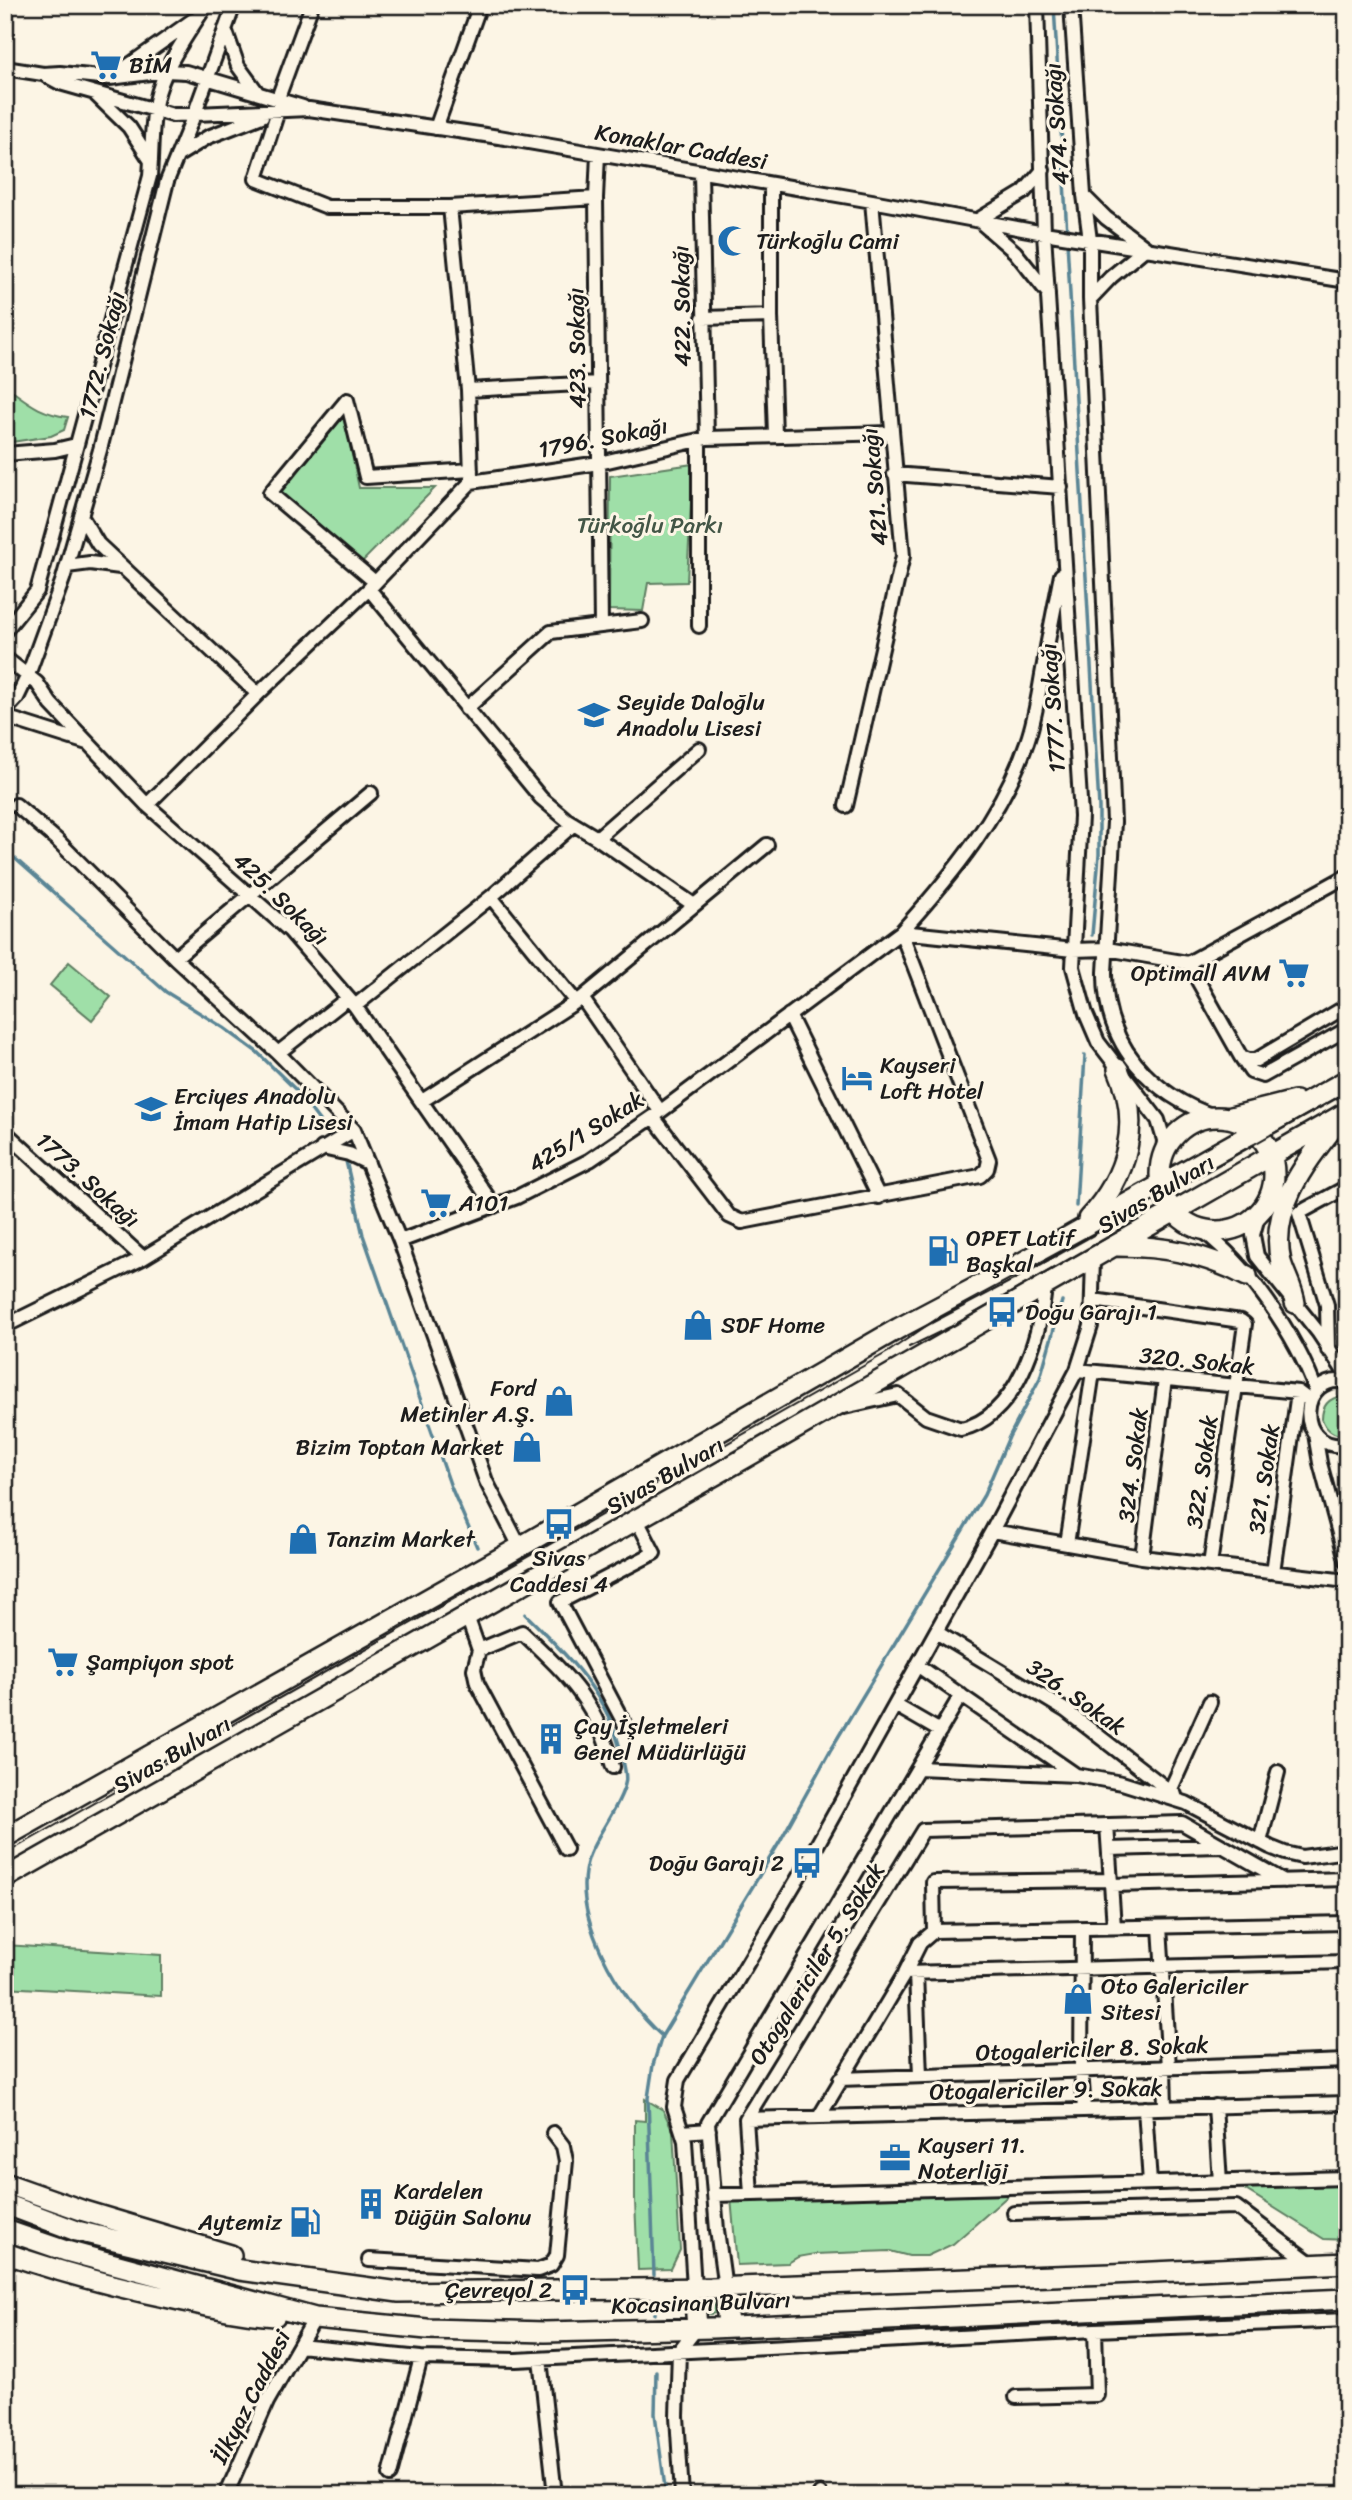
<svg xmlns="http://www.w3.org/2000/svg" width="1352" height="2500" viewBox="0 0 1352 2500" font-family="Sriracha,sans-serif">
	<rect width="100%" height="100%" fill="#fcf5e5"/>
	<filter id="ink" filterUnits="userSpaceOnUse"><feTurbulence type="fractalNoise" baseFrequency=".0143" numOctaves="2"/><feDisplacementMap in="SourceGraphic" scale="14" xChannelSelector="R" yChannelSelector="G"/><feConvolveMatrix kernelMatrix="1 2 1 2 8 2 1 2 1" color-interpolation-filters="sRGB"/></filter>
	<g filter="url(#ink)">
		<!-- green -->
		<path fill="#9fdfa8" stroke="#5e7e62" stroke-width="2" d="M5,386C28,402 38,413 68,417L64,430L51,436L5,443Z
			M344,416L359,488H435L360,564L276,497Z
			M693,464L687,582L648,583L643,611L609,610L610,476Z
			M69,962L111,997L92,1020L50,985Z
			M1342,1396H1347V1435C1334,1436 1326,1430 1322,1419C1322,1405 1329,1398 1342,1396Z
			M5,1945L161,1955V1996L5,1987Z
			M645,2099L663,2110L673,2131L680,2250L671,2269L638,2270L635,2201V2120L645,2121Z
			M1347,2182V2240L1324,2239L1241,2187Z
			M1018,2187L953,2244L927,2256H909L890,2251L815,2254L798,2257L788,2263L737,2265L731,2198Z
			M703 2306a8 8 0 1 1 16 0a8 8 0 1 1-16 0Z"/>
		<g fill="none" stroke-linecap="round" stroke-linejoin="round">
			<!-- stream -->
			<path stroke="#5a8595" stroke-width="3.5" d="M1054,5L1067,234
				M1067,241L1099,807V855L1092,935
				M5,847L10,854L166,992L224,1028L257,1052L295,1089L327,1131
				M346,1161L363,1235L451,1487L477,1547
				M1076,1206L1085,1055
				M525,1614C567,1655 608,1694 621,1753C623,1762 628,1776 625,1784C620,1806 597,1834 589,1856C568,1914 620,1999 662,2036
				M654,2275L648,2098L653,2065L662,2036L779,1843L831,1749L984,1495L1009,1437L1040,1378L1062,1301
				M655,2304V2314
				M656,2371L655,2414L666,2495"/>
			<defs>
				<path id="minor" d="M1037,5L1044,233L1081,816L1073,967L1086,1014L1098,1042L1158,1120L1164,1140L1163,1155
					M1071,5L1084,195L1090,240V299L1114,822L1105,972C1104,1045 1151,1095 1217,1117
					M225,29L238,66L257,92
					M5,68L43,74L60,73L110,78L166,71L186,72L303,107
					M43,74L60,83L173,115L309,109L499,137L872,201L1044,233L1347,281
					M111,78L193,20
					M96,95L129,127L151,161
					M278,98L312,5
					M278,111L256,179L327,207H450L596,198
					M436,128L480,5
					M598,154L596,198L601,626
					M177,156L208,137L262,116
					M1043,170L1024,192L978,220L1015,252L1048,293
					M701,173L707,438
					M771,184V316L775,435
					M1084,196L1106,218L1146,248L1111,277L1090,299
					M450,207L468,390L471,475
					M703,318L771,316
					M468,390L598,383
					M5,454L55,450L76,445
					M894,474L1061,487
					M81,516L98,544L258,694
					M67,566L90,563L120,567
					M375,582L270,493L347,400L366,477L471,470
					M369,589L541,798L567,820L597,838L694,905
					M699,626V440
					M5,631L37,591L150,176C152,152 151,125 156,101C164,65 187,36 206,5
					M5,658L37,683L51,704L147,805L290,931L355,1006L494,1206
					M466,709L551,632L642,621
					M5,711L17,698L28,675L63,579L100,450L167,181L194,115L234,5
					M5,717L87,743
					M16,805L57,840L175,958L278,1053L354,1130L400,1241
					M147,805L258,694L369,589L471,482L599,463L707,438L891,433
					M846,806L903,556L872,201
					M597,838L699,749
					M491,897L576,1002
					M175,958L371,793
					M1188,963L1241,1057L1248,1060H1256L1347,1006
					M582,998L660,1111
					M355,1006L491,897L574,824
					M789,1015L879,1197
					M278,1053L348,998
					M1241,1057L1251,1072L1263,1076L1347,1029
					M422,1101L582,998L767,845
					M653,1117L729,1216L742,1222L980,1176L987,1169L989,1160L901,932C952,875 1002,815 1027,742C1036,717 1039,690 1044,664C1049,634 1055,605 1061,575
					M5,1132L143,1258
					M322,1148L349,1154L368,1163
					M1259,1213L1253,1235L1257,1256L1318,1332L1347,1376
					M1199,1228C1247,1263 1296,1335 1316,1391
					M1093,1300L1241,1321L1245,1324L1210,1565
					M5,1326L143,1258L354,1130
					M1328,1350L1327,1305L1299,1213L1347,1187
					M1077,1370L1298,1392L1310,1401
					M1347,1382C1298,1371 1293,1452 1347,1445
					M844,1407L898,1395L926,1417L961,1429C1017,1417 1040,1337 1045,1287
					M1315,1434L1320,1463L1347,1563
					M992,1531L1142,1557L1347,1581
					M1067,1544L1093,1372
					M520,1547L486,1481L400,1241L517,1197L590,1160L653,1117L901,932L1073,950L1107,949L1188,963L1347,876
					M1142,1557L1165,1379
					M1273,1572L1298,1392
					M467,1616L479,1650L522,1632C568,1676 597,1702 613,1767
					M936,1632L1065,1710L1175,1795
					M479,1650L474,1669L477,1683L566,1849
					M917,1665L1076,1775L1122,1783L1186,1803L1270,1847L1285,1853L1302,1857L1347,1851
					M895,1705L940,1731
					M625,1725L560,1602L654,1553L637,1520
					M918,1768L1076,1775
					M1170,1791L1210,1702
					M1107,1825L1114,1927
					M1260,1842L1278,1772
					M1109,1849L1220,1846
					M1111,1885L1347,1879
					M1160,1927L1169,2067
					M1082,1929L1081,2070L1084,2110
					M934,1931L1347,1923
					M934,1931L933,1882L1111,1880
					M905,1973L1347,1962
					M916,1973L920,2076
					M1164,2067L1165,2108
					M840,2079L1347,2061
					M1215,2106L1220,2182
					M1145,2108L1150,2183
					M819,2117L905,1973L920,1943L934,1931
					M746,2119L923,1830L1182,1823L1284,1881
					M746,2119L1347,2103
					M746,2119L751,2194
					M682,2132L709,2130
					M714,2195L1347,2178
					M1014,2213L1236,2207L1312,2264
					M369,2260L538,2270L551,2265L557,2255L566,2161L563,2146L553,2133
					M694,2288L685,2141L674,2107L678,2080L807,1863L992,1531L1077,1370L1091,1326L1093,1259
					M725,2288L717,2230L708,2123L961,1695
					M299,2346L421,2358L516,2360L1095,2330L1347,2320
					M540,2359L555,2495
					M1016,2397L1097,2395L1095,2330
					M390,2475L421,2358
					M226,2495L267,2402L315,2318
					M682,2495L677,2416L679,2351L697,2328
					M820,2495V2494"/>
				<path id="highway" d="M1160 1174a57 57 0 1 1 114 0a57 57 0 1 1-114 0Z
					M1227,1118L1295,1101
					M1088,1219C1128,1176 1142,1123 1118,1069
					M1117,1246C1164,1246 1205,1254 1247,1276
					M1295,1303C1293,1288 1285,1276 1281,1262C1268,1207 1308,1160 1339,1120
					M5,1837L520,1547L899,1328L1007,1271L1347,1080
					M5,1878L738,1462L1347,1112
					M5,2183L84,2211L231,2255
					M5,2204L77,2231L240,2270L399,2292L711,2288L1111,2274L1347,2263
					M5,2230L66,2251L315,2318L427,2329L545,2332L712,2328L1347,2299
					M5,2253C62,2273 120,2288 179,2300C211,2307 242,2314 275,2316
					M694,2288L697,2328
					M725,2288L728,2327"/>
			</defs>
			<!-- minor casing -->
			<use href="#minor" stroke="#1c1c1c" stroke-width="18"/>
			<!-- highway casing -->
			<use href="#highway" stroke="#1c1c1c" stroke-width="24"/>
			<!-- minor -->
			<use href="#minor" stroke="#fcf5e5" stroke-width="12"/>
			<!-- highway -->
			<use href="#highway" stroke="#fcf5e5" stroke-width="19"/>
			<!-- tram -->
			<path stroke="#1c1c1c" stroke-width="2" d="M909,1347L950,1327L1142,1218
				M5,1854L888,1352L938,1318L1164,1195L1347,1092"/>
		</g>
	</g>
	<!-- icons -->
	<defs>
		<symbol id="supermarket-bare" viewBox="-9 -9 18 18"><path d="M-6-5.5h2.5l.6 2H6L4.5 2H-2.5L-4.4-4H-6ZM-1.5 3.2a1.3 1.3 0 1 0 .1 0ZM3 3.2a1.3 1.3 0 1 0 .1 0Z" fill="#1f6fb2" stroke="#fcf5e5" stroke-width="2.5" paint-order="stroke"/></symbol>
		<symbol id="mosque-bare" viewBox="-9 -9 18 18"><path d="M3.5-4.9A6 6 0 1 0 3.5 4.9A5 5 0 1 1 3.5-4.9Z" fill="#1f6fb2" stroke="#fcf5e5" stroke-width="2.5" paint-order="stroke"/></symbol>
		<symbol id="school-bare" viewBox="-9 -9 18 18"><path d="M0-5L7-2L0 1L-7-2ZM-4 1L0 2.5L4 1V4Q0 6-4 4Z" fill="#1f6fb2" stroke="#fcf5e5" stroke-width="2.5" paint-order="stroke"/></symbol>
		<symbol id="hotel-bare" viewBox="-9 -9 18 18"><path d="M-6-4.5h1.5V1H6V5H4.5V3h-9V5H-6ZM-4 0a1.8 1.8 0 1 1 3.6 0ZM.5 0V-2.5h3Q6-2.5 6 0Z" fill="#1f6fb2" stroke="#fcf5e5" stroke-width="2.5" paint-order="stroke"/></symbol>
		<symbol id="fuel-bare" viewBox="-9 -9 18 18"><path d="M-5.5-6h7V0h2V4h1.3V-2.5L3-4.5l.8-.8L6-3V5H2.5V1h-1V6h-7ZM-4.2-4.7v3.2H.2V-4.7Z" fill="#1f6fb2" stroke="#fcf5e5" stroke-width="2.5" paint-order="stroke"/></symbol>
		<symbol id="bus-bare" viewBox="-9 -9 18 18"><path d="M-5-6H5V4H4V6H2V4H-2V6H-4V4H-5ZM-3.5-4V0h7V-4ZM-3.5 1.2v1.5H-2V1.2ZM2 1.2v1.5H3.5V1.2Z" fill="#1f6fb2" stroke="#fcf5e5" stroke-width="2.5" paint-order="stroke"/></symbol>
		<symbol id="shop-bare" viewBox="-9 -9 18 18"><path d="M-5-2.5h2.3a2.7 3.5 0 0 1 5.4 0H5L5.5 6h-11ZM-1.5-2.5h3a1.5 2.3 0 0 0-3 0Z" fill="#1f6fb2" stroke="#fcf5e5" stroke-width="2.5" paint-order="stroke"/></symbol>
		<symbol id="building-bare" viewBox="-9 -9 18 18"><path d="M-4-6H4V6H1V3H-1V6H-4ZM-2.5-4.3h1.7v1.8h-1.7ZM.8-4.3h1.7v1.8H.8ZM-2.5-1h1.7V.8h-1.7ZM.8-1h1.7V.8H.8Z" fill="#1f6fb2" stroke="#fcf5e5" stroke-width="2.5" paint-order="stroke"/></symbol>
		<symbol id="office-bare" viewBox="-9 -9 18 18"><path d="M-6-3h4V-5.5h4V-3h4V5H-6ZM-1-4.5V-3h2v-1.5ZM-6 0V1H6V0Z" fill="#1f6fb2" stroke="#fcf5e5" stroke-width="2.5" paint-order="stroke"/></symbol>
	</defs>
	<g fill-rule="evenodd">
		<use href="#supermarket-bare" x="84" y="43" width="44" height="44"/>
		<use href="#mosque-bare" x="711" y="219" width="44" height="44"/>
		<use href="#school-bare" x="572" y="693" width="44" height="44"/>
		<use href="#supermarket-bare" x="1272" y="951" width="44" height="44"/>
		<use href="#hotel-bare" x="835" y="1056" width="44" height="44"/>
		<use href="#school-bare" x="129" y="1087" width="44" height="44"/>
		<use href="#supermarket-bare" x="414" y="1181" width="44" height="44"/>
		<use href="#fuel-bare" x="921" y="1229" width="44" height="44"/>
		<use href="#bus-bare" x="980" y="1290" width="44" height="44"/>
		<use href="#shop-bare" x="676" y="1303" width="44" height="44"/>
		<use href="#shop-bare" x="537" y="1379" width="44" height="44"/>
		<use href="#shop-bare" x="505" y="1425" width="44" height="44"/>
		<use href="#bus-bare" x="537" y="1502" width="44" height="44"/>
		<use href="#shop-bare" x="281" y="1517" width="44" height="44"/>
		<use href="#supermarket-bare" x="41" y="1640" width="44" height="44"/>
		<use href="#building-bare" x="529" y="1717" width="44" height="44"/>
		<use href="#bus-bare" x="785" y="1841" width="44" height="44"/>
		<use href="#shop-bare" x="1056" y="1977" width="44" height="44"/>
		<use href="#office-bare" x="873" y="2136" width="44" height="44"/>
		<use href="#building-bare" x="349" y="2182" width="44" height="44"/>
		<use href="#fuel-bare" x="283" y="2200" width="44" height="44"/>
		<use href="#bus-bare" x="553" y="2268" width="44" height="44"/>
	</g>
	<g text-anchor="middle" dominant-baseline="central" stroke-width="6" stroke-linejoin="round" paint-order="stroke">
		<!-- poi labels -->
		<g font-size="23" fill="#1c1c1c" stroke="#fcf5e5" text-anchor="start">
			<text x="129" y="65">BİM</text>
			<text x="756" y="241">Türkoğlu Cami</text>
			<text x="617" y="702">Seyide Daloğlu<tspan x="617" dy="26">Anadolu Lisesi</tspan></text>
			<text x="1271" y="973" text-anchor="end">Optimall AVM</text>
			<text x="880" y="1065">Kayseri<tspan x="880" dy="26">Loft Hotel</tspan></text>
			<text x="174" y="1096">Erciyes Anadolu<tspan x="174" dy="26">İmam Hatip Lisesi</tspan></text>
			<text x="459" y="1203">A101</text>
			<text x="966" y="1238">OPET Latif<tspan x="966" dy="26">Başkal</tspan></text>
			<text x="1025" y="1312">Doğu Garajı 1</text>
			<text x="721" y="1325">SDF Home</text>
			<text x="536" y="1388" text-anchor="end">Ford<tspan x="536" dy="26">Metinler A.Ş.</tspan></text>
			<text x="504" y="1447" text-anchor="end">Bizim Toptan Market</text>
			<text x="326" y="1539">Tanzim Market</text>
			<text x="559" y="1558" text-anchor="middle">Sivas<tspan x="559" dy="26">Caddesi 4</tspan></text>
			<text x="86" y="1662">Şampiyon spot</text>
			<text x="574" y="1726">Çay İşletmeleri<tspan x="574" dy="26">Genel Müdürlüğü</tspan></text>
			<text x="784" y="1863" text-anchor="end">Doğu Garajı 2</text>
			<text x="1101" y="1986">Oto Galericiler<tspan x="1101" dy="26">Sitesi</tspan></text>
			<text x="918" y="2145">Kayseri 11.<tspan x="918" dy="26">Noterliği</tspan></text>
			<text x="394" y="2191">Kardelen<tspan x="394" dy="26">Düğün Salonu</tspan></text>
			<text x="282" y="2222" text-anchor="end">Aytemiz</text>
			<text x="552" y="2290" text-anchor="end">Çevreyol 2</text>
		</g>
		<!-- street labels -->
		<g font-size="23" fill="#1c1c1c" stroke="#fcf5e5">
			<text transform="translate(1057 124) rotate(-94)">474. Sokağı</text>
			<text transform="translate(681 147) rotate(10)">Konaklar Caddesi</text>
			<text transform="translate(682 306) rotate(-91)">422. Sokağı</text>
			<text transform="translate(577 348) rotate(-91)">423. Sokağı</text>
			<text transform="translate(102 355) rotate(-76)">1772. Sokağı</text>
			<text transform="translate(603 438) rotate(-11)">1796. Sokağı</text>
			<text transform="translate(875 487) rotate(-95)">421. Sokağı</text>
			<text transform="translate(1053 708) rotate(-94)">1777. Sokağı</text>
			<text transform="translate(281 899) rotate(44)">425. Sokağı</text>
			<text transform="translate(586 1132) rotate(-32)">425/1 Sokak</text>
			<text transform="translate(88 1180) rotate(42)">1773. Sokağı</text>
			<text transform="translate(1156 1194) rotate(-31)">Sivas Bulvarı</text>
			<text transform="translate(1197 1361) rotate(6)">320. Sokak</text>
			<text transform="translate(1133 1465) rotate(-83)">324. Sokak</text>
			<text transform="translate(1202 1472) rotate(-82)">322. Sokak</text>
			<text transform="translate(665 1476) rotate(-30)">Sivas Bulvarı</text>
			<text transform="translate(1264 1479) rotate(-82)">321. Sokak</text>
			<text transform="translate(1076 1697) rotate(35)">326. Sokak</text>
			<text transform="translate(172 1755) rotate(-30)">Sivas Bulvarı</text>
			<text transform="translate(817 1964) rotate(-58)">Otogalericiler 5. Sokak</text>
			<text transform="translate(1092 2049) rotate(-2)">Otogalericiler 8. Sokak</text>
			<text transform="translate(1046 2090) rotate(-1)">Otogalericiler 9. Sokak</text>
			<text transform="translate(701 2303) rotate(-2)">Kocasinan Bulvarı</text>
			<text transform="translate(251 2397) rotate(-63)">İlkyaz Caddesi</text>
		</g>
		<!-- park labels -->
		<g font-size="23" fill="#435646" stroke="#fcf5e5">
			<text x="650" y="525">Türkoğlu Parkı</text>
		</g>
	</g>
	<!-- margin -->
	<rect width="1352" height="2500" fill="none" stroke="#fcf5e5" stroke-width="28"/>
	<rect x="14" y="14" width="1324" height="2472" fill="none" stroke="#1c1c1c" stroke-width="2.5" filter="url(#ink)"/>
</svg>
